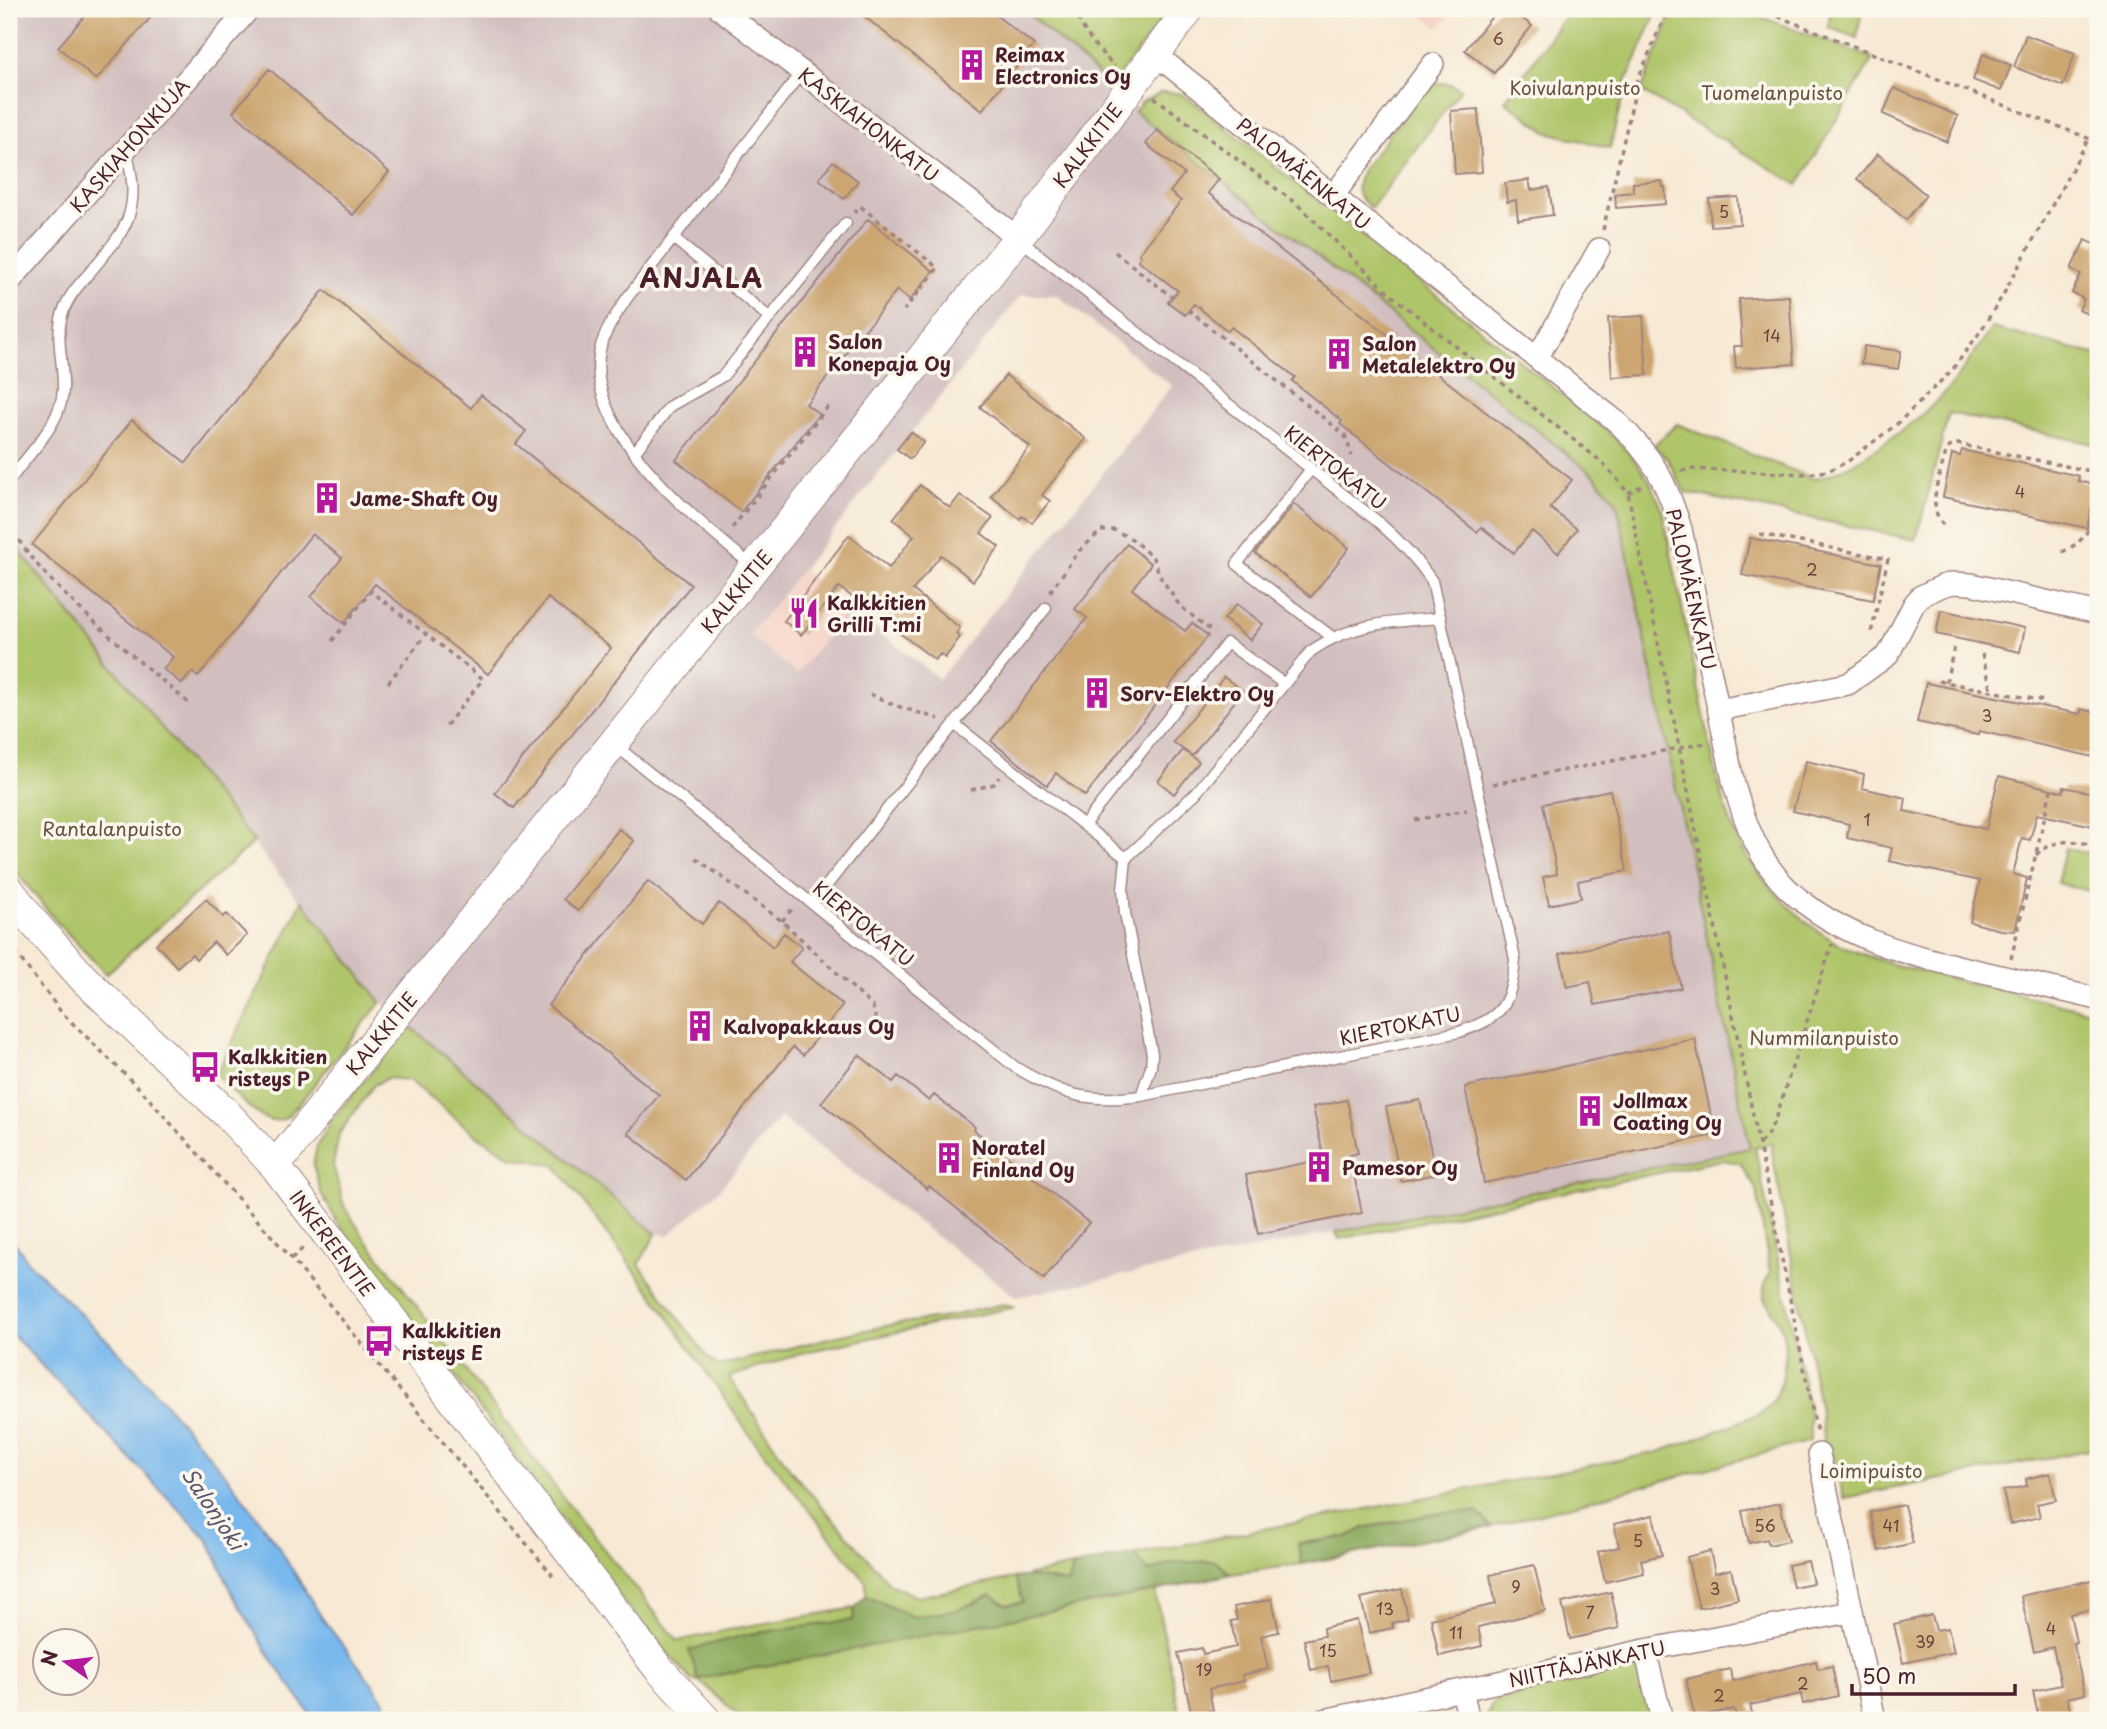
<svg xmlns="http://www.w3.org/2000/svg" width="2107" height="1729" viewBox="0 0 2107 1729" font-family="'Playpen Sans',sans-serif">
	<rect width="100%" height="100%" fill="#fbf7ec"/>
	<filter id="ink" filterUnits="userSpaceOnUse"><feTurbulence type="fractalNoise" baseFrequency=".0143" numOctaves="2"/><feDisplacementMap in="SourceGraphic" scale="14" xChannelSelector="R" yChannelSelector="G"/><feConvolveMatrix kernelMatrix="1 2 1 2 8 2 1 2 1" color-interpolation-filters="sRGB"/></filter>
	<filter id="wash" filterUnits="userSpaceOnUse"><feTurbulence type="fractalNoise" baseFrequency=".00686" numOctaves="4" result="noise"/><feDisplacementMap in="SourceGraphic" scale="28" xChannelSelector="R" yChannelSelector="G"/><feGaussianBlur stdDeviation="1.57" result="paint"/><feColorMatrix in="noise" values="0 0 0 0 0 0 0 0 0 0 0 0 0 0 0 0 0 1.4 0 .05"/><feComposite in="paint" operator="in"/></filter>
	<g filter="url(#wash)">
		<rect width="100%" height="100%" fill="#f7e9d4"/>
		<!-- built -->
		<path fill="#f6d1c5" d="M1416,9H1454L1439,28Z
			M803,570L850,608L798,674L750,636Z"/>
		<!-- industrial -->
		<path fill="#d1bfbf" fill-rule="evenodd" d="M9,9H1023L1136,108L1145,97L1216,152L1595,476L1617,503L1751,1148L1016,1297L780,1117L718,1191L669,1235L656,1234L381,1002L9,538ZM1021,295H1057L1172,386L939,679L850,608L797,674L750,635Z"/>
		<!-- green -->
		<path fill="#afc569" stroke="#7c724a" stroke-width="2" d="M1023,9H1170L1111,86Z
			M1570,9H1658L1626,82L1610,148L1547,132L1505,101Z
			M1674,9H1739L1873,58L1798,185L1641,91Z
			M1831,9H1862L1857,38L1828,27Z
			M1439,83L1450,84L1461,89L1371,208C1354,195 1355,189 1362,170L1425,89Z
			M1161,92L1179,93L1190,99L1603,427C1628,450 1651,476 1662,509L1714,764C1720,788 1726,813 1736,836C1754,876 1800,923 1839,944C1857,953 1876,959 1895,965L2098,1013V1448L1844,1498L1832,1454L1824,1451L1821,1417L1772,1152L1773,1143L1755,1148L1809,1410L1810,1441L1491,1527L1477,1512L1439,1513L1364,1528L1347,1537L1298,1543L1302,1564L1231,1574L1215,1561L1173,1563L1148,1572L1135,1554L1659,1452C1688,1441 1718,1432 1746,1419C1751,1416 1761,1414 1766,1409C1785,1392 1789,1350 1781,1327C1772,1306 1755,1298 1770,1273L1757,1191L1740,1163L1722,1160L1339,1239L1336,1232L1750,1148L1617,503L1595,476L1135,112L1141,103Z
			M1992,328L2098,355V445L1949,413L1916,540L1685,492L1668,460L1654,445L1677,424L1814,479C1848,473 1911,426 1936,402C1958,381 1974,352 1992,328Z
			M9,538L254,842L106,974L55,920L9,863Z
			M2065,848L2098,856V893L2057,883Z
			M302,901L381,1002L293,1111C287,1117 283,1121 274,1121C258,1121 228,1086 216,1075Z
			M410,1026L656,1234L639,1264L708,1358L719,1366L833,1337L895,1324L941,1318L1003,1304L1015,1307L810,1351L729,1377L792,1472L890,1584L917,1597L1015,1578L1023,1602L1007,1605L991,1595L958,1610L913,1617L866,1596V1582L752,1438L652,1294L555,1165L512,1157L476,1135L409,1080L387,1078L374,1085L339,1134L333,1165L344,1206L364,1237L585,1526L678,1641L742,1627L855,1608L854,1620L749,1634L698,1679L1155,1591L1181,1720H744L698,1680L692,1681L627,1606L453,1373L337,1222L321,1193L313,1165L317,1146L332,1119Z
			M1073,1566L1069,1583L1041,1580L1029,1575Z
			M1622,1667L1636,1668L1643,1678L1654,1720H1485L1493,1702Z"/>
		<!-- forest -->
		<path fill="#8baa5d" stroke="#6a6444" stroke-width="2" d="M1477,1512L1491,1527L1302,1564L1298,1544L1347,1537L1364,1528L1439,1513Z
			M1135,1554L1148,1572L1173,1563L1215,1561L1231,1574L1155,1591L698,1679L689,1650L749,1634L853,1620L855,1608L866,1596L913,1617L958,1610L991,1595L1007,1605L1023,1602L1015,1578C1033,1574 1051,1581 1069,1583L1073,1566Z"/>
		<!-- water -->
		<path fill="#78b8ec" stroke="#616c8c" stroke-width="2" d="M9,1238L15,1243L29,1263L134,1367L230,1480L278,1546L322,1618L375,1687L395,1720H316L310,1714L267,1652L234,1597L209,1541L9,1331Z"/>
		<g id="blocks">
			<!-- building -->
			<path fill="#cca571" d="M91,9H158L96,80L58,47Z
				M855,9H988L1034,45L982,110Z
				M1498,9H1510L1532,26L1494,73L1465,50Z
				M2026,35L2075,53L2063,86L2014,67Z
				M1983,54L2011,65L2001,91L1973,80Z
				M269,69L389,172L353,215L233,112Z
				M1894,88L1958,116L1947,142L1883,114Z
				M1478,109L1482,172L1455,174L1451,111Z
				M1157,130L1219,179L1208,193L1572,480L1550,508L1577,529L1558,553L1532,531L1514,553L1481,527L1477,532L1340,424L1342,421L1292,381L1295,377L1231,327L1228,331L1194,304L1185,315L1168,302L1178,291L1138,260L1141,256L1139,254L1181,201L1170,192L1184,174L1146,144Z
				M1878,154L1926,195L1906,220L1857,179Z
				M833,161L858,181L844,199L819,179Z
				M1529,180L1531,190L1549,187L1553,215L1518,220L1516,200L1507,202L1505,183Z
				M1662,181L1663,187H1665L1666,204L1616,208L1615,194L1633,192V183Z
				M1738,197L1740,224L1711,226L1709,199Z
				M868,219L933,271L910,300L897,290L806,404L819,414L741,512L676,460Z
				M2085,240L2096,245L2098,240V319L2079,310L2084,299L2072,293L2081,274L2071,269Z
				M324,290L471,408L481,395L526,431L516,444L691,585L514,808L495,793L611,648L548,598L488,674L375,584L344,623L311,597L342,558L312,534L198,677L192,672L182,684L163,669L173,657L32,545L132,420L186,463Z
				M1789,296L1794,364L1736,368L1734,346H1742L1739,299Z
				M1643,316L1647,375L1612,377L1608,318Z
				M1864,346L1901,351L1898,369L1861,364Z
				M1006,375L1086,439L1042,495L1050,501L1032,523L1022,516L1020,519L991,496L1030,447L980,407Z
				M911,432L924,442L910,459L897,449Z
				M1962,450L2079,476L2078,481L2096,485L2087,528L1943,497L1952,454L1960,456Z
				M920,485L950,508L960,495L993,518L981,533L999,547L973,581L941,555L913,590L960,628L956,634L960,637L945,658L940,654L935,660L839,587L801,635L784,621L849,535L889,568L914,536L893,519Z
				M1294,504L1349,548L1311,597L1255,553Z
				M1750,538L1881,564L1873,600L1742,575Z
				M1127,544L1151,564L1132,589L1185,631L1192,623L1208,636L1085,796L1056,773L1047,785L991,741L1087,618L1075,609Z
				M1237,604L1263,624L1250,640L1224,619Z
				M1941,610L2025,628L2020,652L1936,634Z
				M1224,677L1243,691L1192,756L1173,742Z
				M1926,683L2080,714L2081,709L2098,713V758L1979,731L1978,735L1917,722Z
				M1183,750L1199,762L1174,794L1158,781Z
				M1806,761L1864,774L1862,788L1906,798L1904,811L1986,829L1999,776L2063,792L2064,787L2098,794V827L2037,814L2030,840L2022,838L2013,874L2027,878L2015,931L2000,930L1970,922L1980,881L1889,861L1892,848L1847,838L1849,824L1793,811Z
				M1610,790L1627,871L1578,881L1581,898L1549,905L1543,877L1557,874L1543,804Z
				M619,829L634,841L578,911L563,899Z
				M648,881L702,924L719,903L773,947L784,933L802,947L790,962L843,1005L803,1055L793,1047L686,1180L628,1133L659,1095L548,1005Z
				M206,899L223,917L227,914L247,935L226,955L214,942L196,959L192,954L177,967L156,944Z
				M1669,931L1681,988L1595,1005L1590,982L1567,987L1560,954Z
				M1695,1039L1715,1135L1484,1183L1465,1087Z
				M859,1055L893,1082L898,1076L929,1101L934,1095L975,1127L974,1130L1089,1223L1044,1279L929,1186L927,1189L821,1103Z
				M1347,1100L1358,1153L1350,1155L1362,1213L1258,1234L1246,1175L1324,1159L1313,1107Z
				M1420,1100L1436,1174L1401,1181L1386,1107Z
				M2050,1473L2056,1500L2037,1504L2040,1517L2010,1524L2003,1491L2027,1486L2026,1479Z
				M1780,1503L1789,1541L1769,1545L1767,1539L1749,1543L1742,1511Z
				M1904,1505L1913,1543L1879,1551L1870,1512Z
				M1653,1515L1662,1555L1641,1560L1644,1573L1605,1582L1598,1552L1619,1547L1614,1524Z
				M1710,1551L1715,1573L1731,1569L1738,1599L1699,1608L1687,1557Z
				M1808,1561L1813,1583L1793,1587L1788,1565Z
				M1534,1565L1545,1611L1478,1627L1482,1646L1439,1656L1431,1619L1496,1604L1490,1575Z
				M2091,1580L2097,1608L2070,1614L2076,1642L2073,1643L2085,1694L2067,1698L2070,1710L2067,1711L2069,1720H2039L2033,1691L2061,1685L2053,1647L2034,1652L2021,1596Z
				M1402,1589L1408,1619L1392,1623L1393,1628L1369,1633L1361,1598Z
				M1611,1592L1619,1628L1570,1639L1562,1603Z
				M1272,1599L1279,1632L1261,1636L1268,1669L1242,1675L1244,1681L1209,1689L1213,1710L1192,1715L1178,1653L1202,1648L1203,1654L1236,1647L1231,1621L1237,1620L1234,1607Z
				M1932,1615L1936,1630L1948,1628L1954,1652L1903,1663L1894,1624Z
				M1357,1620L1369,1673L1331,1681L1328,1666L1311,1670L1304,1640L1324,1636L1323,1628Z
				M1816,1661L1818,1669L1832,1666L1838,1696L1803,1704L1801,1694L1750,1705L1752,1713L1736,1717L1734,1709L1695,1717L1686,1679L1730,1669L1732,1681Z"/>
		</g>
	</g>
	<g filter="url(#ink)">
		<use href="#blocks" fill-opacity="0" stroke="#a08480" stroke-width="2"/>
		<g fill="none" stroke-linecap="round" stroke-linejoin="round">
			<defs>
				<path id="lane" d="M673,238L770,318
					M635,452L670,406L723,376L846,223
					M1311,469L1237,564L1332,637
					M13,476C32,450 62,422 63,389C64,366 56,341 61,319C65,302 74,290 85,278C126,229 143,215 126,149
					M751,565C697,520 588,434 599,356C601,336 616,315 627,298L802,72
					M954,724L1126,858
					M615,745L1015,1067C1062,1095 1086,1103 1141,1096L1459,1032C1503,1018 1511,1004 1515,959L1432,581C1416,557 1398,539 1377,521L1020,240
					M1084,825L1227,643L1283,683
					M812,904L1046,608
					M1141,1096L1151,1067L1152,1054L1125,913L1123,890L1126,858L1196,793L1311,651C1354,622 1392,622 1441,618"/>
				<path id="street" d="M720,9L1018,238
					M1155,54L1617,422C1654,458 1666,481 1681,529L1734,785C1745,823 1759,861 1788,889C1842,940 1913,956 1983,972C2021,981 2060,990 2098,999
					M1333,196L1433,64
					M9,282L249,9
					M1537,358L1599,249
					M1719,710L1848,684L1888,655L1914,604L1921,596L1942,586L1953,583L1971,584L2098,613
					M1819,1454L1875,1720
					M1645,1650L1662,1720
					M1462,1690L1469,1720
					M1324,1720L1645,1650L1851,1612"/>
				<path id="secondary" d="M9,890L33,922L85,980L227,1114L275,1166L659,1669L706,1720
					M275,1166L1018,238L1189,9"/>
			</defs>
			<!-- lane casing -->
			<use href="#lane" stroke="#a08480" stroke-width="13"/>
			<!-- street casing -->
			<use href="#street" stroke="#a08480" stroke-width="24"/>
			<!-- secondary casing -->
			<use href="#secondary" stroke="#a08480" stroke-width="32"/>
			<!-- path -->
			<path stroke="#a08480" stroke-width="3.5" stroke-dasharray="5 5" stroke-linecap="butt" d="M1074,9C1083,32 1096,49 1115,66
				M1759,9L2098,142
				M1154,97L1298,205L1391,295L1599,460L1612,473L1628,493L1817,1433
				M854,213L860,206L938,268L904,310
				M1603,230L1638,79L1668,9
				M1115,252L1172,297
				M1188,310L1345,435L1352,456
				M1681,471L1692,469L1807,474L1828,471L1847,462L1897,424L1953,369L1980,332L2003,295L2089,138
				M1628,493L1641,486
				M9,502C10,509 9,517 11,523C26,573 149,668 191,705
				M1943,525C1926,504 1940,476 1946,452L1949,447L1958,444L2090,471L2098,476
				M732,528L830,404
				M1760,534L1888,559L1871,633
				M2062,552C2091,539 2092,522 2098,495
				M1050,592L1079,551L1101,531L1114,530L1132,539L1153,558L1161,578L1180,606L1214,633
				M332,641L371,591L483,679L446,726
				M1982,654L1992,691
				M1939,681L2044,701
				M1946,682L1954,648
				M388,683L426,634
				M870,694L894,705L939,719
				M2094,694L2098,695
				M1493,784L1705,743
				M971,790L994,784L999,777
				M1415,820L1467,810
				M2036,855C2055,838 2074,839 2098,847
				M696,858L782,921L873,1007L879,1035
				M782,921L792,909
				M9,944L62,1013L140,1089L292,1259L553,1576
				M2011,959L2051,790
				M1760,1143L1766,1137L1775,1120L1832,944
				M292,1259L305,1246"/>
			<!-- lane -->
			<use href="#lane" stroke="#fff" stroke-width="10"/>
			<!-- street -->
			<use href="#street" stroke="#fff" stroke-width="21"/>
			<!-- secondary -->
			<use href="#secondary" stroke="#fff" stroke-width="30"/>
		</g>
	</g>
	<!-- icons -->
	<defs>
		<symbol id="building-bare" viewBox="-9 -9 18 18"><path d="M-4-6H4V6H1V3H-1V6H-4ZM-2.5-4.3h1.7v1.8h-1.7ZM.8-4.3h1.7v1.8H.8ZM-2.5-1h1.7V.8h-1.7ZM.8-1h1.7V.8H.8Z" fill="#b5179e" stroke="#fbf7ec" stroke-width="2.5" paint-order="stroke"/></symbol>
		<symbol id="restaurant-bare" viewBox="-9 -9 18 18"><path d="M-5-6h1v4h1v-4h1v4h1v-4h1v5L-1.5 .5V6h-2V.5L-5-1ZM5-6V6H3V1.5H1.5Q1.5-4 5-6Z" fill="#b5179e" stroke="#fbf7ec" stroke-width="2.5" paint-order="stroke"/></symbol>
		<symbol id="bus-bare" viewBox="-9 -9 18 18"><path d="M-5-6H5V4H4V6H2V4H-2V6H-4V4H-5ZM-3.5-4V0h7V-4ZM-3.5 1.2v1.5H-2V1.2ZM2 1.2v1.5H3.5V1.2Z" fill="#b5179e" stroke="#fbf7ec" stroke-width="2.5" paint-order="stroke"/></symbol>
	</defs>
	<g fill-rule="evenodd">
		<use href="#building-bare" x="950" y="43" width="44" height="44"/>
		<use href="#building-bare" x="783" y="330" width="44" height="44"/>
		<use href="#building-bare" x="1317" y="332" width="44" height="44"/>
		<use href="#building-bare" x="305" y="476" width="44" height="44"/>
		<use href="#restaurant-bare" x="782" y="591" width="44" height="44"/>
		<use href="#building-bare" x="1075" y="671" width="44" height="44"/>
		<use href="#building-bare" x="678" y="1004" width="44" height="44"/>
		<use href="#bus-bare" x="183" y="1045" width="44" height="44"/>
		<use href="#building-bare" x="1568" y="1089" width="44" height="44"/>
		<use href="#building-bare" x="927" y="1136" width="44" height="44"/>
		<use href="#building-bare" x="1297" y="1145" width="44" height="44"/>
		<use href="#bus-bare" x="357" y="1319" width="44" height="44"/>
	</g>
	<g text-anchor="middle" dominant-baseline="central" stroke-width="7" stroke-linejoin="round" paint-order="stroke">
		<!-- number labels -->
		<g font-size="16" fill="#6a403c">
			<text x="1498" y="38">6</text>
			<text x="1724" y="211">5</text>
			<text x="1772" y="335">14</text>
			<text x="2020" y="491">4</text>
			<text x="1812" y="569">2</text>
			<text x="1987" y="715">3</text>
			<text x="1867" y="819">1</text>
			<text x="1765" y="1525">56</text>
			<text x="1891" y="1525">41</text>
			<text x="1638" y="1540">5</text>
			<text x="1516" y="1586">9</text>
			<text x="1715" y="1588">3</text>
			<text x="1385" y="1608">13</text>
			<text x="1590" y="1612">7</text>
			<text x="2051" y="1628">4</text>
			<text x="1456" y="1632">11</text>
			<text x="1925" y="1641">39</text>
			<text x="1328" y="1650">15</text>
			<text x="1204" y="1669">19</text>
			<text x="1803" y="1683">2</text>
			<text x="1719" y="1695">2</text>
		</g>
		<!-- poi labels -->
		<g font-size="19" font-weight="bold" fill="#4a1f2b" stroke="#fbf7ec" text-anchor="start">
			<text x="995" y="54">Reimax<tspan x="995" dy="22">Electronics Oy</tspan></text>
			<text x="828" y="341">Salon<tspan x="828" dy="22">Konepaja Oy</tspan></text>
			<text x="1362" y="343">Salon<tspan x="1362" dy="22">Metalelektro Oy</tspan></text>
			<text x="350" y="498">Jame-Shaft Oy</text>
			<text x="827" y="602">Kalkkitien<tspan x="827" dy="22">Grilli T:mi</tspan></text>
			<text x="1120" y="693">Sorv-Elektro Oy</text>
			<text x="723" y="1026">Kalvopakkaus Oy</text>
			<text x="228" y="1056">Kalkkitien<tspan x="228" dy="22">risteys P</tspan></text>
			<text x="1613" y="1100">Jollmax<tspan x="1613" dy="22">Coating Oy</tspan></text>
			<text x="972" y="1147">Noratel<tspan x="972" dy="22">Finland Oy</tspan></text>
			<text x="1342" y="1167">Pamesor Oy</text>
			<text x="402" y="1330">Kalkkitien<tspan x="402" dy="22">risteys E</tspan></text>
		</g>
		<!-- park labels -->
		<g font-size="19" fill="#68513e" stroke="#fbf7ec">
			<text x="1575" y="87">Koivulanpuisto</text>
			<text x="1772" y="92">Tuomelanpuisto</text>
			<text x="112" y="828">Rantalanpuisto</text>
			<text x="1824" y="1037">Nummilanpuisto</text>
			<text x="1871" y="1470">Loimipuisto</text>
		</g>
		<!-- street labels -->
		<g font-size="19" fill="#4a1f2b" stroke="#fbf7ec">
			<text transform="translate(869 124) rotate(38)">KASKIAHONKATU</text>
			<text transform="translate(129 145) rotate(-49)">KASKIAHONKUJA</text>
			<text transform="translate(1087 145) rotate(-53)">KALKKITIE</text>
			<text transform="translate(1304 173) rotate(39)">PALOMÄENKATU</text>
			<text transform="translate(1336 467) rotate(38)">KIERTOKATU</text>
			<text transform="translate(1692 589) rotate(77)">PALOMÄENKATU</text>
			<text transform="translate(736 591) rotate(-51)">KALKKITIE</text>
			<text transform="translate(864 923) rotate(39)">KIERTOKATU</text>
			<text transform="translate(1400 1025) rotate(-12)">KIERTOKATU</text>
			<text transform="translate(381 1033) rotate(-51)">KALKKITIE</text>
			<text transform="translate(333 1243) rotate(53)">INKEREENTIE</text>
			<text transform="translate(1587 1663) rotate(-12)">NIITTÄJÄNKATU</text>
		</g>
		<!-- water labels -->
		<g font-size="21" font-style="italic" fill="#5a556f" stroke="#fbf7ec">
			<text transform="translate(214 1508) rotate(56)">Salonjoki</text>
		</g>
		<!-- district labels -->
		<g font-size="26" font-weight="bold" letter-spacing="2" fill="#4a1f2b" stroke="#fbf7ec">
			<text x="702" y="277">ANJALA</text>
		</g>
	</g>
	<!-- margin -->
	<rect width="2107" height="1729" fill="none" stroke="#fbf7ec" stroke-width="35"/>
	<!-- north arrow -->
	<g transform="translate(66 1662) rotate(284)"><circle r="33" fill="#fbf7ec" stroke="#b4a19f" stroke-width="2"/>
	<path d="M0-5L12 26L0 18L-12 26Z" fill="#b5179e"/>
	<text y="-10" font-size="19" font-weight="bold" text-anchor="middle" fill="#4a1f2b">N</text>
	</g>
	<!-- scale -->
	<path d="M1852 1684v10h163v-10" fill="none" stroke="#4a1f2b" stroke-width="3.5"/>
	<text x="1862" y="1684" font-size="21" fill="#4a1f2b" stroke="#fbf7ec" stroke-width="5" paint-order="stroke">50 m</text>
</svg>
